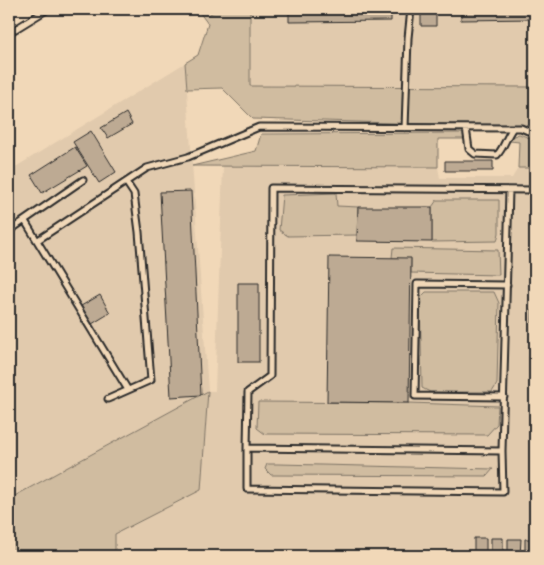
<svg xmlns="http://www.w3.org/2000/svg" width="544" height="565" viewBox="0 0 544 565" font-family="'Shantell Sans',sans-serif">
	<rect width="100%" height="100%" fill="#f1d8b8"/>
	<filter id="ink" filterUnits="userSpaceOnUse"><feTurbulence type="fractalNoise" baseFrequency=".02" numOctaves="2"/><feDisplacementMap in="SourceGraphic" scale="10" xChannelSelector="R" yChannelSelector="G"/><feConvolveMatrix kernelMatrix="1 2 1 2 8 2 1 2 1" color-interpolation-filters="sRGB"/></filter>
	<g filter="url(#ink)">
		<!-- built -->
		<path fill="#e1caad" d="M250,9H535V87L250,86Z
			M185,63L208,391H215L223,166L438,167L440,178H512L518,168H535V208L531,209L528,356H535V556H115V534L201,490L208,392L9,499V171Z"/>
		<!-- green -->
		<path fill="#d0bca0" stroke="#7e7466" d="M197,9H204L208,15L219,9H250V86L535,87V127L253,119L222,88L187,89L185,63L198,55L208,24Z
			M460,133L464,134L465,136L463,139H438V167L192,166L256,151L261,134Z
			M519,134L535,140V168H518L519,142L510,141L511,137Z
			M336,193L337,206L358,207L357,235L288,236L279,230L282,195Z
			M437,200H499V233L497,241L432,242V207Z
			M534,214L535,356H531Z
			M393,248L498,250L499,275L411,273V259L392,258Z
			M426,292H494L499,303L497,384L492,392H430L422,388L420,298Z
			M208,391L201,490L115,534V556H9V499Z
			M258,402L409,403L498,406L497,424L487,435L265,434L257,428Z
			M267,464H278L493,469L487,476L271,475L265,469Z"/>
		<!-- building -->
		<path fill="#bdaa93" stroke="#2b2b2b" d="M289,9H391V21L289,22Z
			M421,9H436V26H421Z
			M461,9H535V19L461,20Z
			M126,113L132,124L108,138L101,128Z
			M91,131L116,172L99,183L73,142Z
			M75,147L87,166L42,193L31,175Z
			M445,161H493V171H445Z
			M191,191L201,395L171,397L160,192Z
			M358,207H432V242L357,241Z
			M329,257L411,258L409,403L327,402Z
			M238,283H259V362H238Z
			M100,295L110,313L92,324L81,306Z
			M474,538H486V556H474Z
			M491,538H503V556H491Z
			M508,539H521L520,556H508Z
			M525,539H535V556H525Z"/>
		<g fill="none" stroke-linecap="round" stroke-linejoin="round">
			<defs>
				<path id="service" d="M9,33L48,9
					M405,128L408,38L411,9
					M466,128L469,149L475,154L497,155C504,148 506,137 513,128
					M25,221L128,390
					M9,231L83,180
					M38,240L147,168L188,157L259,127L521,128L535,134
					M504,397L415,396L417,284L507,285
					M108,399L151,380L139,232L134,194L126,182
					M247,448V489L503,492L502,451L509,190
					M502,451L247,448L248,392L270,376L271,188L535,190"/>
			</defs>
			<!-- service casing -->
			<use href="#service" stroke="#2b2b2b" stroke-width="9"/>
			<!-- service -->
			<use href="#service" stroke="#f1d8b8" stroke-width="5"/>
		</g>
	</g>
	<!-- margin -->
	<rect width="544" height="565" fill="none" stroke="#f1d8b8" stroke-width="30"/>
	<rect x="15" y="15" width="514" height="535" fill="none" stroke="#2b2b2b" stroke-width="2" filter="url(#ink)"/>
</svg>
